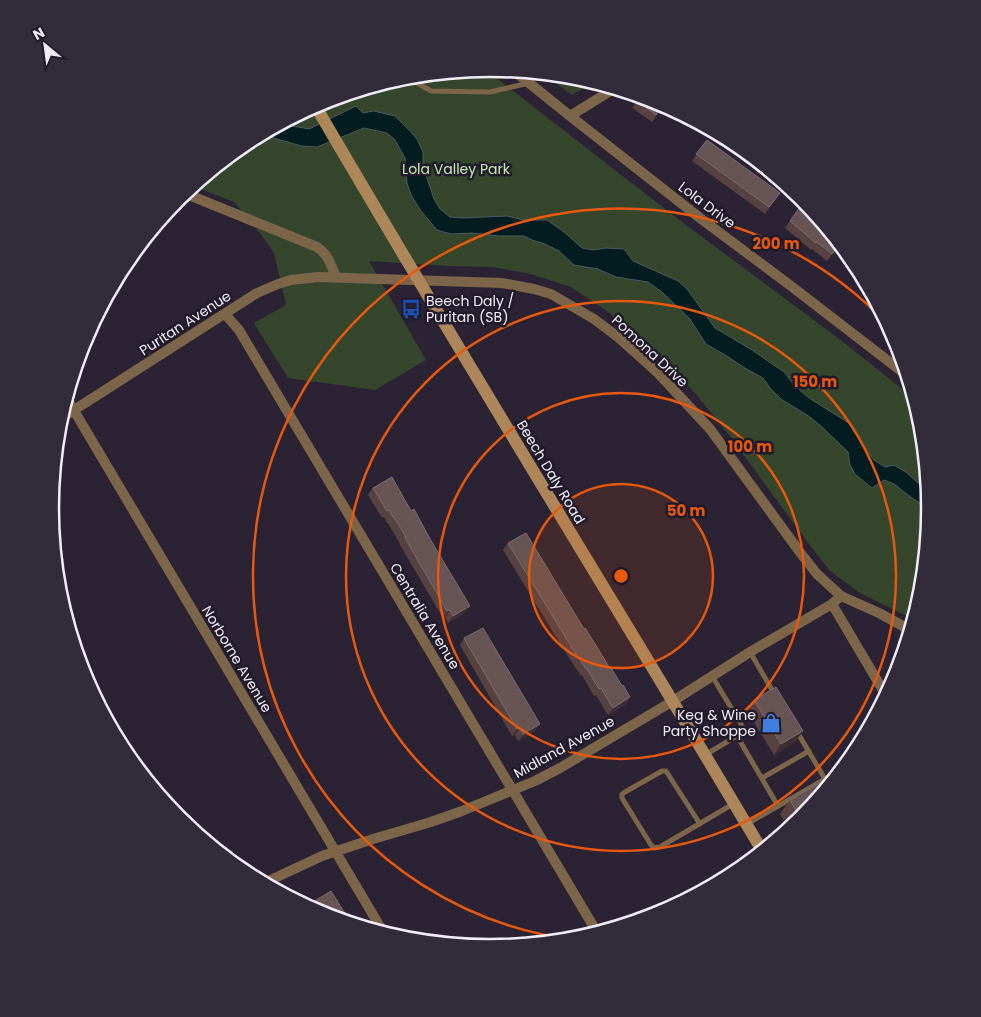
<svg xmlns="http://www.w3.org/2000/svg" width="981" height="1017" viewBox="0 0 981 1017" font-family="Poppins,sans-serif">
	<rect width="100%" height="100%" fill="#2b2334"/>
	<!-- green -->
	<path fill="#35462c" d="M485,69L678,219L838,338L915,399L923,423L931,509L922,595L915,620L860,593L830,571L809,544L729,435L695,393L654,350L607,311L571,287L531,274L493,267L448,266L369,261L426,360L375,390L288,378L254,323L286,305L274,253L263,237L234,202L193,186L246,142L322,101L405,76Z
		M542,73L577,77L594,82L572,95Z"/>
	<!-- water -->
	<path fill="#031c1f" stroke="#4a5b60" d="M356,106L363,113L374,111L395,116L410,131L417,139L423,152V166L434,199L440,209L450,217L463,218L507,216L523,220H547L564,232L582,248L593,250L606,248L624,249L633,261L678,281L687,289L715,328L752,350L784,372L795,386L809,398L852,425L867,451L874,460L885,467L894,465L906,472L918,483L929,486L931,510L912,498L894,484L884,480L872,488L855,474L850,465L848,452L822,427L810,417L781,399L771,389L763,378L743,367L730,358L706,344L690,319L662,292L648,282L616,277L598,269L574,265L559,251L545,244L532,240L524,236H499L472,233L451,234L437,230L421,211L411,195L407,183L405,158L395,140L387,133L364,128L317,147L301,146L260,134L281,124L309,129Z"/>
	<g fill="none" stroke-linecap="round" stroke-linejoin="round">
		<!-- lane -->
		<path stroke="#7c6549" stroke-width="5" d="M405,76L431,91L490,92L529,83
			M750,652L775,695
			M796,730L825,779
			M737,736L778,806
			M705,755L745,731L712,676
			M762,778L809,751
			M700,824L666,771H662L625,792L622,794V798L651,845L654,848L660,847L733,804
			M747,824L825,779L829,786"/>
		<!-- street -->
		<path stroke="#7c6549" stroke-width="10" d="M513,70L570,116L700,218L791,286L909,377
			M570,116L615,88
			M184,193L317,247C328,254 331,265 336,277
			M225,314L239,330L598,934
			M66,397L385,935
			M60,419L257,293L278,284L291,280L318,277L502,283L534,289L551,294L594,319L618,337L658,373L710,429L802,555L817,574L841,596L879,613L912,631
			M832,604L887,697
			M262,884L322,856L373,839L431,822L462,811L535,781L560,768L673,701L750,652L832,604L841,596"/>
		<!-- secondary -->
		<path stroke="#ad875a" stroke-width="12" d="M315,105C461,356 615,603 763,852"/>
	</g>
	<!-- wall -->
	<path fill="#574241" d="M641,96L664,104L652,122L632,108Z
		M707,140L780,193L765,214L692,161Z
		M800,207L840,244L827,261L812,249L811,250L785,228Z
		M373,488L465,613L448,623L445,617L443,618L400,545V544L388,523H387L384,517L382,518L368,495Z
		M508,543L584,629L609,667L630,697L626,704L608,715L596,695L594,696L582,675L581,676L569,658L503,550Z
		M464,638L535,731L518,741L515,735L512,736L460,645Z
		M754,700L796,741L774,755L747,711Z
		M790,800L802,820L790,830L780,814Z
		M313,902L345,916L349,924L322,915L309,908Z"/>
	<!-- shaded-wall -->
	<path fill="#3e2e33" d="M470,606L465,613L448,623L453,616Z
		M450,610L445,617L443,618L447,611Z
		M630,697L626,704L608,715L613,708Z
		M540,724L535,731L518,741L523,734Z
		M520,728L515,735L512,736L517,729Z
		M803,731L796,741L774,755L781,744Z"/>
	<!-- building -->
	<path fill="#675454" stroke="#7d6c6e" d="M641,96L659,102L664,104L656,115L637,101Z
		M707,140L780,193L769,207L696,154Z
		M800,207L830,231L840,243L832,254L817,242L816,243L790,221Z
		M392,477L411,511L414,509L430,539L470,606L453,616L450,610L447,611L405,538L406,537L393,516H392L389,510L387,511L373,488Z
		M526,533L584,629L585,628L597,647L609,667L610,666L622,686L623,685L630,697L613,708L601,688L599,689L587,669H586L574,651L508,543Z
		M483,628L540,724L523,734L520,728L517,729L464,638Z
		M82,666L99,696L95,698L83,677L81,667Z
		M776,687L803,731L781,744L754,700Z
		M111,719L141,768L142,767L156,792L124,753L107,721Z
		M835,774L838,777L801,820L790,800Z
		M331,891L346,915L344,916L349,924L323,916L322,914H321L313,902Z"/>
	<!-- distance rings -->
	<circle cx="621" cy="576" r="92" fill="#e8590c" fill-opacity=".12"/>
	<g fill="none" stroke="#e8590c" stroke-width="2.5">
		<circle cx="621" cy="576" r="92"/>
		<circle cx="621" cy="576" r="183"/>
		<circle cx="621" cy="576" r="275"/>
		<path d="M576 940A367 367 0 1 1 889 326"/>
	</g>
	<!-- icons -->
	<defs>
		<symbol id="bus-bare" viewBox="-9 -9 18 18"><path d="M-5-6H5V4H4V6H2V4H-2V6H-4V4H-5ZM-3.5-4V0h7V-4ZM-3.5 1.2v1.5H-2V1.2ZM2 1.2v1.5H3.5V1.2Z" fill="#1a4fb4" stroke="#211a2a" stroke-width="2.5" paint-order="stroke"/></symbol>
		<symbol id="shop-bare" viewBox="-9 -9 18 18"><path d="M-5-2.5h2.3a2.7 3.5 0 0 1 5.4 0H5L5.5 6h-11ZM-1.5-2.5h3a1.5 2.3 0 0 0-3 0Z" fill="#3f7fe0" stroke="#211a2a" stroke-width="2.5" paint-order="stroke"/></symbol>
	</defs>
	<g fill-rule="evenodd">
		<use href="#bus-bare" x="397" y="295" width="28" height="28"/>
		<use href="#shop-bare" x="757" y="709" width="28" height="28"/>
	</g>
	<g text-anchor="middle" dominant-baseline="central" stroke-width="5" stroke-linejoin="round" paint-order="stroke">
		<!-- park labels -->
		<g font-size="14" fill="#c4eab3" stroke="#211a2a">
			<text x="456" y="169">Lola Valley Park</text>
		</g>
		<!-- street labels -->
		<g font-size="14" fill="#f1edf8" stroke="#211a2a">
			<text transform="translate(707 205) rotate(37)">Lola Drive</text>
			<text transform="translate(185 323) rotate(-33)">Puritan Avenue</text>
			<text transform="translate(650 351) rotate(43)">Pomona Drive</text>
			<text transform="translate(551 472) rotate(59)">Beech Daly Road</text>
			<text transform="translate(425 616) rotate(59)">Centralia Avenue</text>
			<text transform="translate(237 659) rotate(59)">Norborne Avenue</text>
			<text transform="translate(564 747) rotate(-29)">Midland Avenue</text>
		</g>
		<!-- poi labels -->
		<g font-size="14" fill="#f1edf8" stroke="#211a2a" text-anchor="start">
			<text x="426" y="301">Beech Daly /<tspan x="426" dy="16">Puritan (SB)</tspan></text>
			<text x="756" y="715" text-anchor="end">Keg &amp; Wine<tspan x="756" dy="16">Party Shoppe</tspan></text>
		</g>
	</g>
	<!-- crop -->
	<path d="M0 0H981V1017H0ZM59 508a431 431 0 1 1 862 0a431 431 0 1 1-862 0Z" fill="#322b3a" fill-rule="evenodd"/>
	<path fill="none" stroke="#f1edf8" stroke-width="2.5" d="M59 508a431 431 0 1 1 862 0a431 431 0 1 1-862 0Z"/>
	<circle cx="621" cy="576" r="8" fill="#e8590c" stroke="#211a2a" stroke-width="2.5"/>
	<g font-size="15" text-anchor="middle" font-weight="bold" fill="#e8590c" stroke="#211a2a" stroke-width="5" stroke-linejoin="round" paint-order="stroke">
		<text x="776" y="249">200 m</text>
		<text x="815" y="387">150 m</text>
		<text x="750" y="452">100 m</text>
		<text x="686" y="516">50 m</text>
	</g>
	<!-- north arrow -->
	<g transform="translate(45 45) rotate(331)" stroke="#211a2a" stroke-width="4" paint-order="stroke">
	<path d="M0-4L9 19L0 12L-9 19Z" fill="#f1edf8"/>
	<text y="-8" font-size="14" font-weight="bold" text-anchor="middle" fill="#f1edf8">N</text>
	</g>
</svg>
